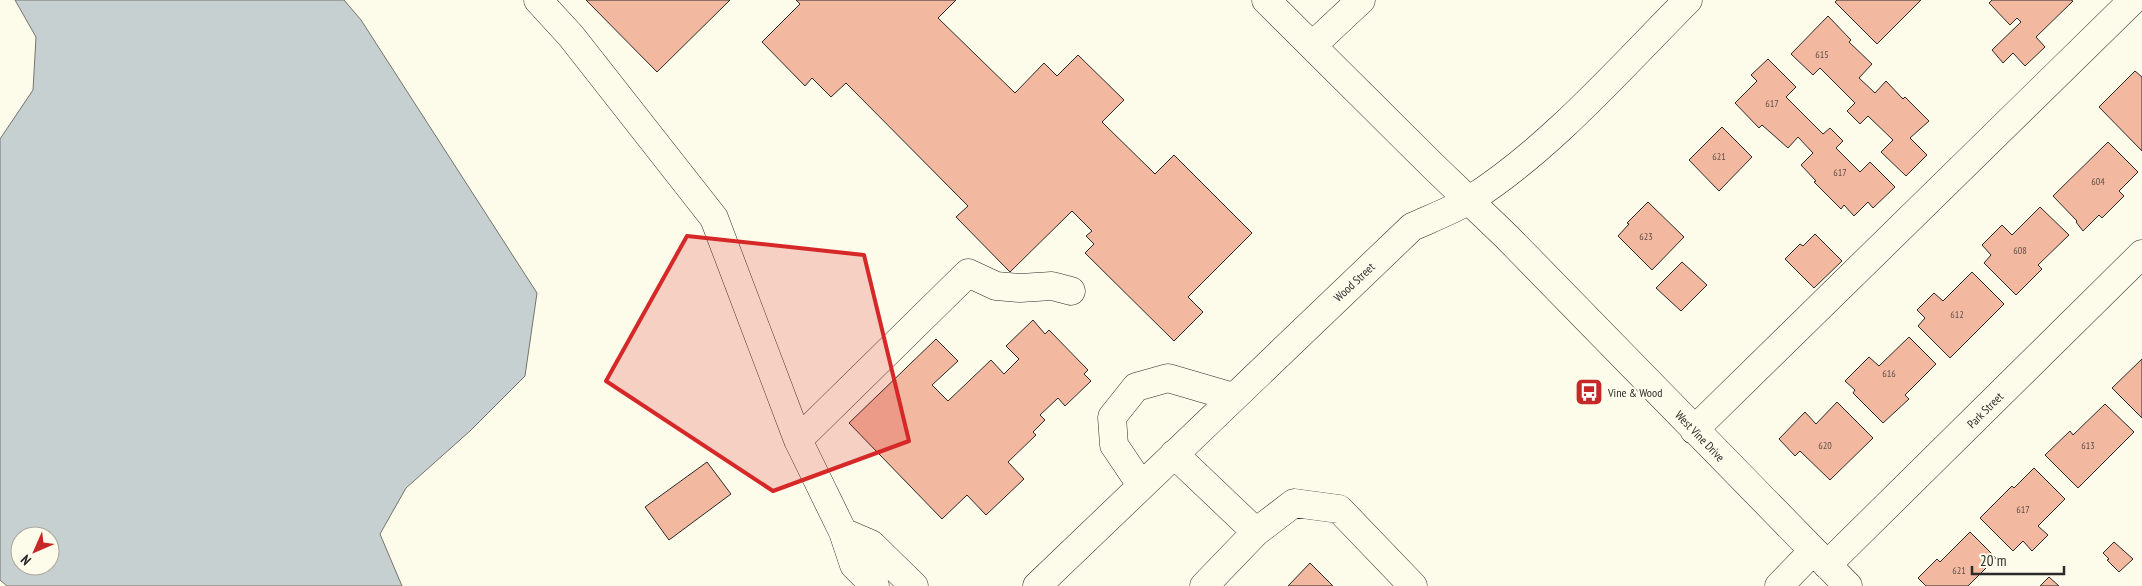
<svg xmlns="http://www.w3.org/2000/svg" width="2142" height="586" viewBox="0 0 2142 586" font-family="'PT Sans Narrow',sans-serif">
	<rect width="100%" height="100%" fill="#fdfbea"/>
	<!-- water -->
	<path fill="#c7d0d0" stroke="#74746e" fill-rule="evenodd" d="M15,0H344L361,20L537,293L525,376L470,431L406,488L380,534L402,586H7L0,580V139L33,90L36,37ZM20,536H50V566H20Z"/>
	<!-- building -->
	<path fill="#f2b8a0" stroke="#2b2b2b" d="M586,0H730L657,72Z
		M796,0H956L938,18L1015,93L1044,63L1057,76L1078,55L1124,100L1102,122L1155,174L1174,155L1252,233L1188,297L1203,312L1174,341L1085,253L1094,244L1086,236L1092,231L1072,211L1010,272L956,217L968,206L846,83L831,97L812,78L805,86L762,42L800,4Z
		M1837,0H1921L1877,44L1835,2Z
		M1992,0H2071L2073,1L2036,37L2045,47L2025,66L2013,53L2003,63L1992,50L2021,22L2017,18L2010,25L1989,3Z
		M1828,16L1851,40L1849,42L1872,64L1859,78L1875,93L1886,81L1903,99L1905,97L1929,121L1910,138L1927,155L1906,176L1881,152L1893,140L1868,116L1860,124L1847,111L1855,103L1820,68L1813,75L1791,54Z
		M1768,59L1796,87L1786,97L1823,134L1830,128L1843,141L1836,148L1860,172L1870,162L1895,187L1873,208L1868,202L1854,216L1844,205L1841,209L1814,182L1816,181L1801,165L1813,153L1798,137L1788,148L1762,125L1759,128L1735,103L1757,81L1751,75Z
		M2135,71L2142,77V151L2099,107Z
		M1722,127L1752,157L1719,191L1689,160Z
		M2108,142L2138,172L2119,191L2124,196L2102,218L2099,215L2083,231L2076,222L2077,221L2053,196Z
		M1648,202L1684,237L1652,270L1618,236L1629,224L1627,223Z
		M2040,207L2069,235L2038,265L2042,269L2016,295L1984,263L1991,255L1982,245L2002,225L2012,235Z
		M1815,234L1842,261L1814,288L1785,259L1800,244L1803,246Z
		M1682,262L1707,285L1681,311L1656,288Z
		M1972,272L2004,304L1950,358L1918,326L1925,318L1917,310L1934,293L1943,301Z
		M1033,320L1045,334L1049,330L1088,370L1084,374L1091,381L1065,406L1058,398L1040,415L1045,420L1033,432L1036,435L1008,462L1024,479L986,515L967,495L942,519L849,423L936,339L958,361L932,385L948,401L991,360L1004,374L1019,359L1006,346Z
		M1909,337L1936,364L1905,395L1909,399L1883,423L1853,393L1855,390L1845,381L1869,357L1879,366Z
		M2142,359V418L2112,388Z
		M1837,402L1873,438L1830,480L1800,451L1795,456L1779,439L1805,412L1816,424Z
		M2105,404L2134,432L2078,488L2045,455L2070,431L2073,435Z
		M707,462L731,494L669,540L645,507Z
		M2034,468L2065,499L2038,526L2048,535L2032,551L2023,541L2013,551L1980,518L2012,486L2014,488Z
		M1970,532L1996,558L1968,586H1926L1918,578L1937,559L1940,562Z
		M2114,542L2133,559L2119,572L2107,560L2109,559L2103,553Z
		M1310,563L1333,586H1288Z
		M2049,577L2059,586H2040Z"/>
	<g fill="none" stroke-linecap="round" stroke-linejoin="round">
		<defs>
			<path id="minor" d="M538,0L571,36L714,218L798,440L843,532
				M1266,0L1433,166L1507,237L1848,586
				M1313,45L1361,0
				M1694,430L2133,0
				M798,440L968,273L996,286L1020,288L1052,286L1071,291
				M1174,454L1256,532L1294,503L1339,509L1413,586
				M1141,485L1114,445L1112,417L1136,387L1168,378L1233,397
				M1827,565L2142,254
				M875,586L854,565L843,532L871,544L914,586
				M1037,586L1412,227C1432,218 1453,210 1471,199C1551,148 1621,67 1688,0
				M1204,586L1256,532
				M1779,586L1813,551"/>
		</defs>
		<!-- minor casing -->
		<use href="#minor" stroke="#2b2b2b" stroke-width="29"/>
		<!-- minor -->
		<use href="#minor" stroke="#fdfbea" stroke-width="28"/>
	</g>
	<!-- marked area -->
	<path fill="#d62828" fill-opacity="0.2" stroke="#d62828" stroke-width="4" stroke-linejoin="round" d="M687,236L864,255L909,441L773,491L606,381Z"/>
	<!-- icons -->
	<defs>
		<symbol id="bus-square" viewBox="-11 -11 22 22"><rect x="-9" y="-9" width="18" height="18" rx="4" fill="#c62828" stroke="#fdfbea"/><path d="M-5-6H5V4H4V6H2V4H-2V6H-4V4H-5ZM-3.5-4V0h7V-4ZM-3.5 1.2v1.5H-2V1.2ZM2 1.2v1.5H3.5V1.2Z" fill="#fff"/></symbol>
	</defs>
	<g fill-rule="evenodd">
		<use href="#bus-square" x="1573" y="376" width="32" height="32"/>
	</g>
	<g text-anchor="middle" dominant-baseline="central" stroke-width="4" stroke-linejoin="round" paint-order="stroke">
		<!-- number labels -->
		<g font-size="10" fill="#5d4e48">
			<text x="1822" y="54">615</text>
			<text x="1772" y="103">617</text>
			<text x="1719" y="156">621</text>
			<text x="1840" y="172">617</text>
			<text x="2098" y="181">604</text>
			<text x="1646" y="236">623</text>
			<text x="2020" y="250">608</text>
			<text x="1957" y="314">612</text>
			<text x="1889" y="373">616</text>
			<text x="1825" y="445">620</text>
			<text x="2088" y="445">613</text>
			<text x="2023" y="509">617</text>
			<text x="1959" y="570">621</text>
		</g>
		<!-- street labels -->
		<g font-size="12" fill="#2b2b2b" stroke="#fdfbea">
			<text transform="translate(1354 282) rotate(-43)">Wood Street</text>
			<text transform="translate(1985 410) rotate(-45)">Park Street</text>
			<text transform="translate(1700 436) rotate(46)">West Vine Drive</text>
		</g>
		<!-- poi labels -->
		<g font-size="12" fill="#2b2b2b" stroke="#fdfbea" text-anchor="start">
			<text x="1608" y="392">Vine &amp; Wood</text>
		</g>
	</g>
	<!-- north arrow -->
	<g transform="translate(35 551) rotate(225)"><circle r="24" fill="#fdfbea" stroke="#a9a89e"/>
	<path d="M0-4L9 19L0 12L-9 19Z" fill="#c62828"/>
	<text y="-8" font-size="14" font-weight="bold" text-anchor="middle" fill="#2b2b2b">N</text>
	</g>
	<!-- scale -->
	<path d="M1972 566v8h92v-8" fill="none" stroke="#2b2b2b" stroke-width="2.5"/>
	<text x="1980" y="566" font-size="15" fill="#2b2b2b" stroke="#fdfbea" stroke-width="4" paint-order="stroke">20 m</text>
</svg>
